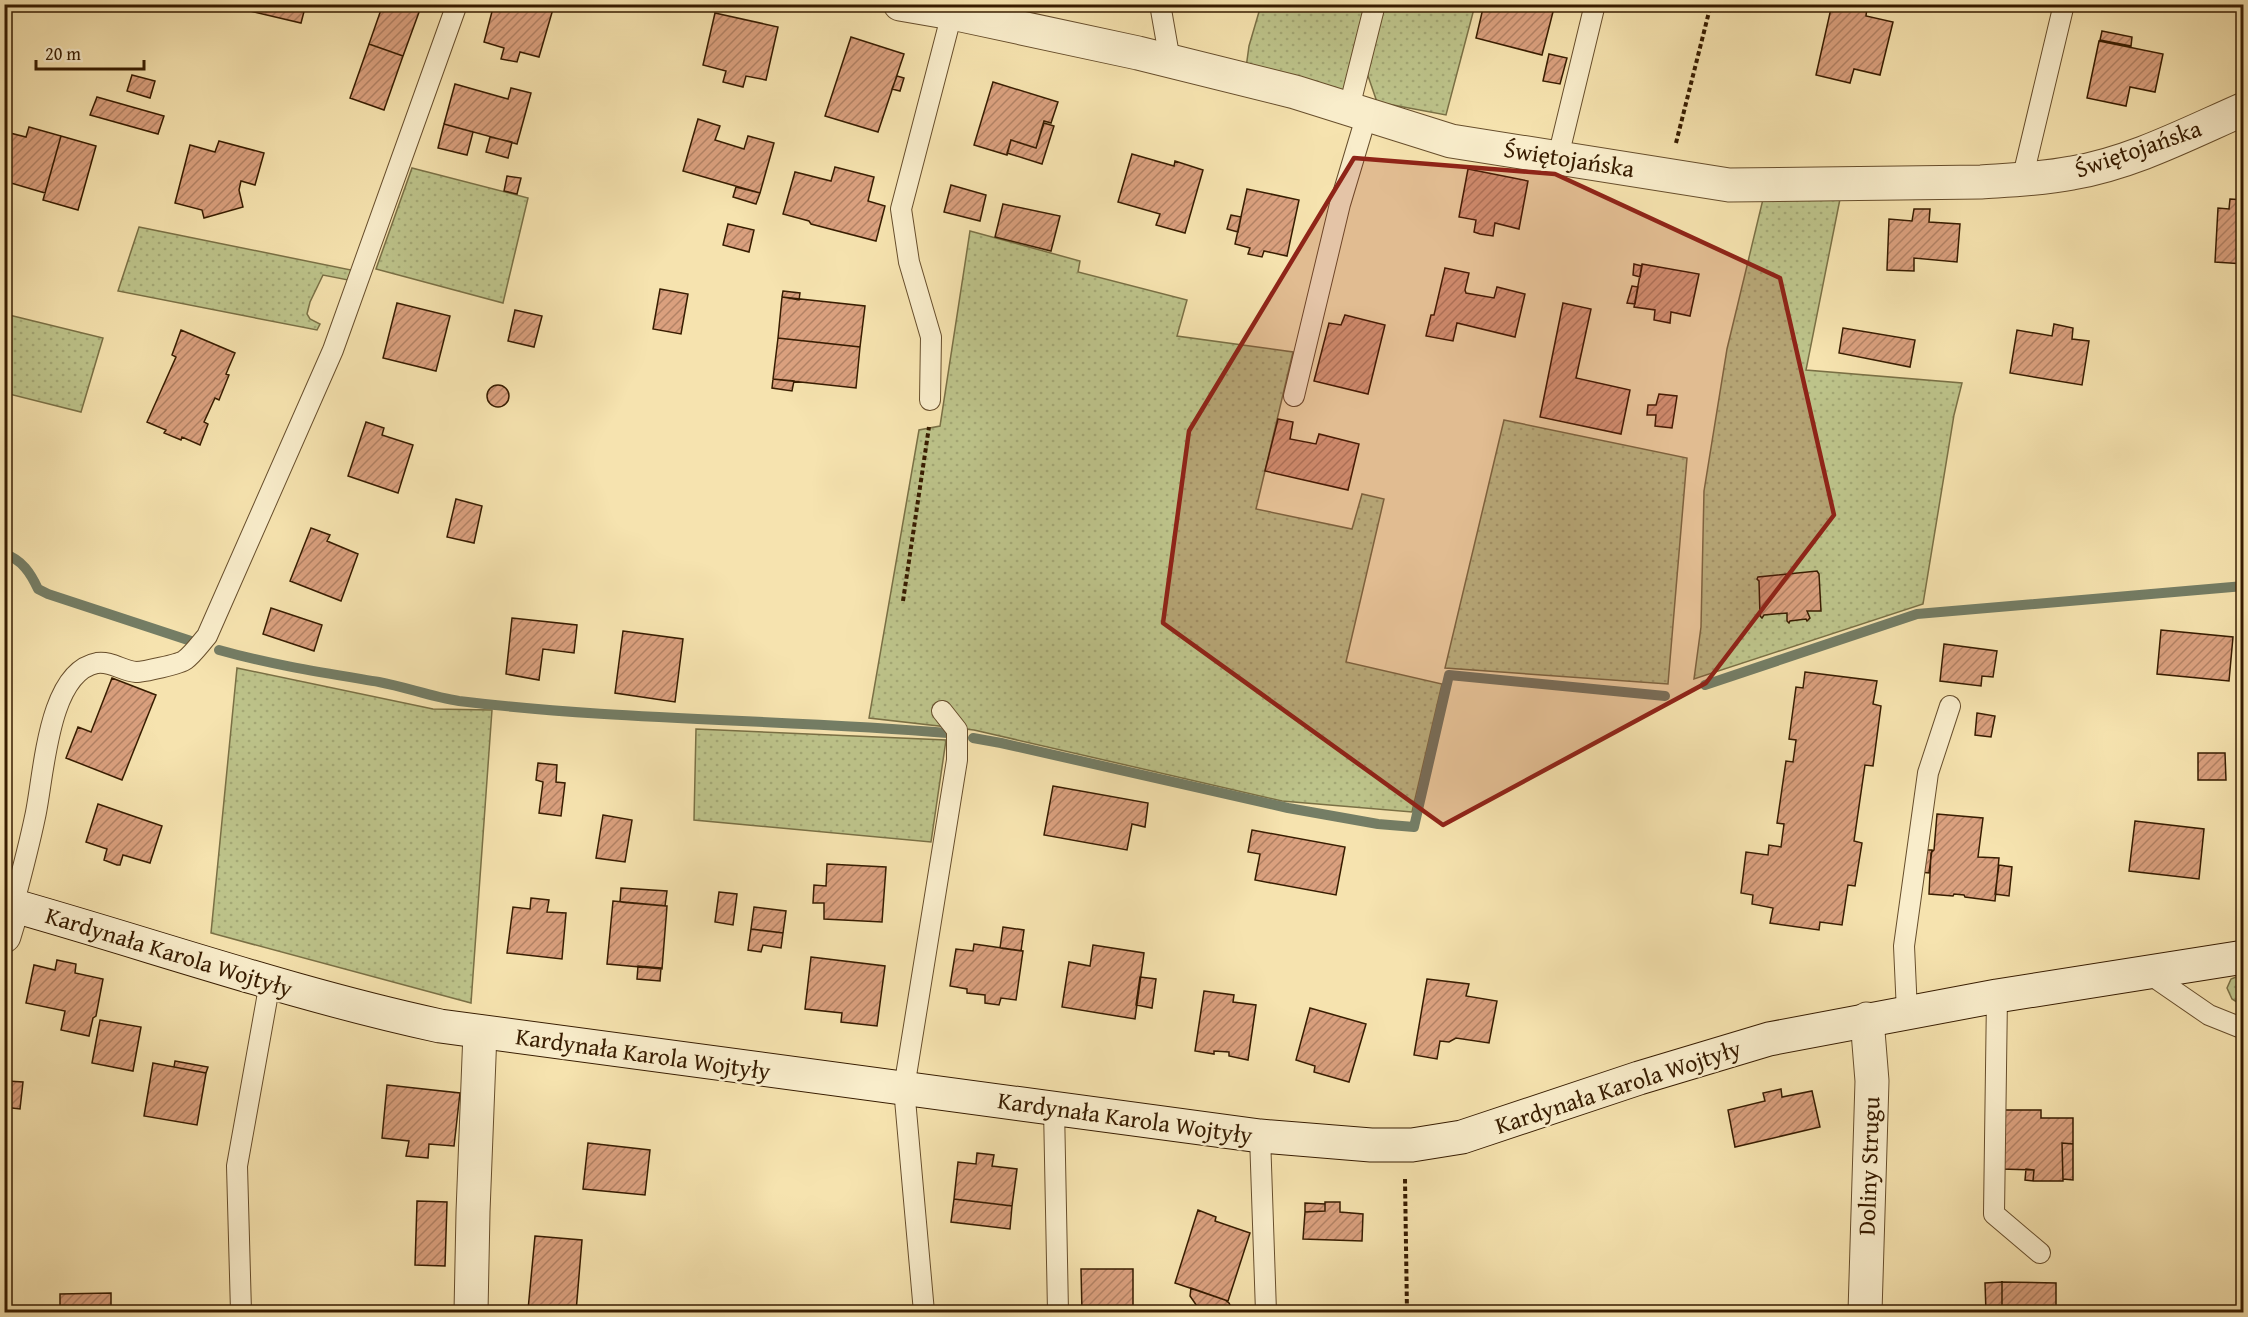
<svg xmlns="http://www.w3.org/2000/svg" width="2248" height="1317" font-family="'Gentium Book Plus',serif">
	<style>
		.grass { fill: url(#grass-dots); stroke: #7a7045; stroke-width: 1.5 }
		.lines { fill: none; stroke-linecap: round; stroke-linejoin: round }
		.stream { stroke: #747d65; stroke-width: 10 }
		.building { fill: url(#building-hatch); stroke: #371c00; stroke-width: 1.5 }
		.lane-casing { stroke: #674e2c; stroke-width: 22 }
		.street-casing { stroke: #674e2c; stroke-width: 35 }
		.secondary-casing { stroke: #371c00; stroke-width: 35 }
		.path { stroke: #371c00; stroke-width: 4; stroke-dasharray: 4.5 3; stroke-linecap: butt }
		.lane { stroke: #f9edcb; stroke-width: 20 }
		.street { stroke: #f9edcb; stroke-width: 33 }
		.secondary { stroke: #f9edcb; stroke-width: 33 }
		.marked { fill: #8f2418; fill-opacity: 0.2; stroke: #8f2418; stroke-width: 4.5; stroke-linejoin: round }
		.labels { text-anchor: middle; stroke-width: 5; stroke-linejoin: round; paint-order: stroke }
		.street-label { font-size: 24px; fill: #371c00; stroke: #f9edcb }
	</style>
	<defs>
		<pattern id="grass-dots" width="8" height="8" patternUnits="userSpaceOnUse" patternTransform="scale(1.5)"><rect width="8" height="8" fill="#bdc38a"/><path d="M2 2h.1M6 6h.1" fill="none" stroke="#a3a775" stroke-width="1.8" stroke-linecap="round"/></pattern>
		<pattern id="building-hatch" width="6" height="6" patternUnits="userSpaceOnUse" patternTransform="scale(1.5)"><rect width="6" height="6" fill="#daa07e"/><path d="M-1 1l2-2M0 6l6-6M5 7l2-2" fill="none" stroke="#b28265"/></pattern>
	</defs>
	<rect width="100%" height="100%" fill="#f6e3af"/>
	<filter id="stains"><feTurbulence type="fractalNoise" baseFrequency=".00333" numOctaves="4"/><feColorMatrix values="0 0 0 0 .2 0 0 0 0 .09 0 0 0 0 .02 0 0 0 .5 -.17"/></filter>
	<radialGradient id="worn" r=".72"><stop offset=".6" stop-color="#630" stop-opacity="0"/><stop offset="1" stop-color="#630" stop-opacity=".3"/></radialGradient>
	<!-- grass -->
	<path class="grass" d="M1261,5h104l-22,90 -97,-27 3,-22z
		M1385,5h90l-29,110 -69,-13 -10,-29z
		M412,168l116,30 -25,105 -127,-34z
		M1841,194l-35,176 156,13 -8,32 -31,189 -229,75 7,-52 3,-136 23,-142 37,-154z
		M139,227l212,43 -3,10 -25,-5 -13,27 -3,12 3,5 10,5 -3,6 -199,-39z
		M970,231l110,30 -2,11 109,28 -10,36 116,16 -37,157 96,20 10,-35 22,5 -38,163 96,22 -30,128 -130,-11 -308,-71 -105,-12 50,-288 21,-4z
		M5,314l98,24 -22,74 -76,-19z
		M1504,420l183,38 -19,226 -223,-16z
		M237,668l196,41 59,1 -21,293 -260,-70z
		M696,729l250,11 -15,102 -237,-22z
		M2243,974v32l-11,-7 -5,-11 4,-9z"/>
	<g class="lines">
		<!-- stream -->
		<path class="stream" d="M4,554c18,5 27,20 34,35l10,5 143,47
			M219,650c53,15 106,23 160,32 27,5 53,15 80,19 162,20 326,18 489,32
			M1705,685l212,-71 327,-28
			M973,738l28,5 287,65 90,16 36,3 35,-152 216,21"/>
	</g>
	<!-- building -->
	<path class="building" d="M229,4h77l-5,19 -72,-17z
		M383,4h39l-19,52 -34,-12z
		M494,4h42l17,5 -14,48 -19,-5 -3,10 -16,-3 3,-11 -20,-6z
		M1484,4h71l-13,51 -66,-17z
		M1832,4h22l13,4 -1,8 27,6 -13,53 -26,-6 -4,14 -34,-8z
		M715,13l63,14 -12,53 -20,-4 -3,11 -20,-5 3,-11 -23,-6z
		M2102,31l30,6 -1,9 -31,-6z
		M851,37l53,17 -26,78 -53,-16z
		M2099,41l64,13 -8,38 -25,-5 -4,19 -39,-8z
		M369,44l34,12 -19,54 -34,-12z
		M1549,54l18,4 -7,26 -17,-3z
		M132,75l23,6 -5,17 -23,-7z
		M897,76l7,2 -4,13 -8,-2z
		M993,82l65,20 -7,21 -7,-2 -8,27 -25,-8 -4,15 -33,-10z
		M455,84l53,15 3,-11 20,5 -14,51 -73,-20z
		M97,97l67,19 -6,18 -68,-19z
		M698,119l22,7 -5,14 29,9 4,-13 26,7 -14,50 -77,-22z
		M1044,123l10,3 -12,38 -35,-11 4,-13 25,8z
		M444,124l29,8 -6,23 -29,-7z
		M29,127l32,9 -16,57 -41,-12v-42l2,-7 20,5z
		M61,136l35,10 -18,64 -35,-10z
		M490,137l22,5 -4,16 -22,-6z
		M219,141l45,12 -9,32 -14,-4 -2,9 4,17 -39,11 -2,-8 -27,-7 15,-58 25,7z
		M1132,154l42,12 1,-5 28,9 -18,63 -29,-8 4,-11 -42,-12z
		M835,167l39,10 -6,24 17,5 -9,35 -65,-17 -2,-3 -26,-7 12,-42 36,9z
		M1468,169l60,12 -9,48 -24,-6 -2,13 -13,-2 -6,-2 2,-12 -17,-3z
		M507,176l14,2 -4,16 -13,-3z
		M951,185l35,10 -6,26 -36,-9z
		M736,187l24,6 -4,11 -23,-7z
		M1247,189l52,11 -12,56 -23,-5 -2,6 -14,-3 2,-6 -15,-4z
		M2230,199l14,1v64l-29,-2 3,-54 11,1z
		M1003,204l57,12 -9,35 -56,-14z
		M1914,209h16l-1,13 31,2 -3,38 -43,-4v13l-27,-1 2,-51 23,2z
		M1231,215l10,2 -3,15 -11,-3z
		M728,224l26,6 -5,22 -26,-7z
		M1634,264l8,2 -2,11 -7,-2z
		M1642,264l57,10 -9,42 -19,-4 -1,11 -16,-3 1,-10 -21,-3z
		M1445,268l24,5 -4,17 1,3 28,5 3,-11 28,7 -10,43 -58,-14 -4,18 -27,-5 5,-21h3z
		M1632,286l6,1 -3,17 -8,-1z
		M660,289l28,5 -7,40 -28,-5z
		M783,291l17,2 -1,7 -17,-3z
		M782,297l83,9 -5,41 -82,-9z
		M397,303l53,13 -14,55 -53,-13z
		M1563,303l28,6 -15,69 54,12 -9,44 -81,-17z
		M515,310l27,6 -8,31 -26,-6z
		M1345,315l40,10 -17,69 -54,-13 15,-58 12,2z
		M2054,324l19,4 -1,11 17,2 -7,44 -72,-12 7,-43 35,6z
		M1843,328l72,12 -5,27 -71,-14z
		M181,330l54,23 -9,21 3,1 -10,25 -4,-2 -11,24 4,2 -8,21 -18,-8 -1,3 -17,-7 2,-3 -19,-8 29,-65 -4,-2z
		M778,338l82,9 -4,41 -83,-9z
		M773,379l21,2 -2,10 -20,-3z
		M487 396a11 11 0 1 1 22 0a11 11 0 1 1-22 0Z
		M1659,394l18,2 -5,32 -17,-2 1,-11h-9l1,-10h8z
		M1278,419l15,3 -3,17 26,5 3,-10 40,10 -11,46 -83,-19z
		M366,422l18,6 -2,7 31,10 -15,48 -50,-17z
		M456,499l26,7 -8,37 -27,-6z
		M311,528l19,7 -3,6 31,13 -17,47 -51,-20z
		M1817,571l2,3 2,37h-14l3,7 -3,3 -1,-2 -16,2 -1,2 -2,-2v-8l-23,2 -2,3 -2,-2 -1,-35 -2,-2 1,-2z
		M271,608l51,17 -8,26 -51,-17z
		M512,618l65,7 -3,28 -31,-4 -4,31 -33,-6z
		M2161,630l72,7 -4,44 -72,-7z
		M623,631l60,8 -8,63 -60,-9z
		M1944,644l53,7 -4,26 -11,-1 -1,10 -41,-5z
		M1805,672l72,9 -4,23 8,2 -8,60 -8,-1 -11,76 8,2 -7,43 -7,-1 -6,40 -22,-3 -1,8 -49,-7 3,-15 -21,-4 1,-9 -12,-2 5,-41 22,3 1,-10 12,2 3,-23 -7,-1 9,-62 7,1 3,-22 -7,-1 7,-52 7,1z
		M112,678l44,17 -34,85 -56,-22 12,-31 13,5z
		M1977,713l18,3 -4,21 -16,-2z
		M2198,753h27l1,27h-28z
		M538,763l19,2 -1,17 9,1 -4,33 -22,-3 4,-31 -7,-2z
		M1053,786l95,17 -3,24 -13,-3 -5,26 -83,-15z
		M98,804l64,22 -12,37 -27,-8 -3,10h-3l-13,-5 3,-11 -21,-7z
		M1937,814l46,4 -5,39 21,1 -4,43 -30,-4 -1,-2 -10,-1 -1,2 -24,-2 2,-41 3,-3z
		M603,815l29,5 -7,42 -29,-4z
		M2135,821l69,8 -5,50 -70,-8z
		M1252,830l93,17 -9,48 -81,-15 5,-26 -12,-2z
		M1922,850h10l-3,23 -9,-1z
		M827,864l59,3 -4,55 -58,-3v-16h-11l1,-18 12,1z
		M1999,865l13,2 -3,29 -14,-2z
		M621,888l46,3 -2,15 -45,-4z
		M719,892l18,2 -4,31 -18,-3z
		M531,898l18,2 -2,12 19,1 -4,46 -55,-6 6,-46 17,2z
		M613,901l54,5 -5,63 -55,-5z
		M754,907l32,4 -3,22 -32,-4z
		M1003,927l21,3 -3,21 -21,-3z
		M751,929l32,4 -2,15 -18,-3 -2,7 -13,-2z
		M974,944l49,7 -7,49 -15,-2 -2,7 -14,-2v-8l-18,-2v-4l-17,-3 6,-37 17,2z
		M1093,945l51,8 -9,66 -73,-12 7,-45 21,4z
		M811,957l74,9 -8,60 -36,-4 1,-9 -37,-4z
		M57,960l19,4 -1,9 28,6 -7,37 -3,2 -4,18 -28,-6 4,-19 -39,-8 8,-38 21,5z
		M638,966l23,2 -1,13 -23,-2z
		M1140,977l16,2 -4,29 -16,-3z
		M1427,979l42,5 -3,12 31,5 -8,42 -33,-5 -7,4 -9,-1 -3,18 -23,-4z
		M1204,991l30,4 -1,7 23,3 -8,55 -19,-4v-4l-15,-1v3l-19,-3z
		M1310,1008l56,16 -17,58 -35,-10 1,-6 -19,-6z
		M100,1020l41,7 -8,44 -41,-8z
		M175,1061l33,6 -2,6 -32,-6z
		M153,1063l53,10 -9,52 -53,-9z
		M7,1081l16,1 -3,27 -16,-2z
		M387,1085l73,8 -6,53 -25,-2 -1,14 -22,-2 3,-15 -27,-3z
		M1781,1089l1,8 30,-6 8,36 -85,20 -7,-37 37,-9 -2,-8z
		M2003,1110h38v8h32v26l-11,-1 1,38h-30l1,-11 -32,-1z
		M588,1143l62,7 -5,45 -62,-6z
		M2062,1143l11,1v36l-10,-1z
		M977,1153l17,2 -2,11 25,3 -5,37 -58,-7 4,-37 18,2z
		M2026,1169l8,1 -1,11 -8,-1z
		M954,1199l58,7 -2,23 -59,-7z
		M417,1201l30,1 -2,64 -30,-1z
		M1325,1202h15v10l23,2 -1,27 -59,-2 2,-27 20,-1z
		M1305,1203l20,1v7l-20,1z
		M1198,1210l18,7 -1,4 35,12 -22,68 -53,-18z
		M535,1236l47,4 -6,72 -48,-2z
		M1081,1269h52v43h-51z
		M2002,1282v30h-16l-1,-29z
		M2002,1282l54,1v29h-54z
		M1191,1288l34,12 4,3 4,8 -32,1 -11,-16z
		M111,1293v19h-51v-18z"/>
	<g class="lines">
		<defs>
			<path id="lane" d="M1160,4l10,57
				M1349,108l26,-104
				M1558,157l37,-153
				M2022,180l42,-176
				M1294,396l46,-192 27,-90
				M930,400l1,-63 -22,-75 -8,-53 51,-196
				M13,906c8,-30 16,-60 22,-89 9,-39 12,-145 62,-154 15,-2 25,8 39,9 7,0 44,-8 49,-12 8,-6 15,-16 22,-24l126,-286 124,-346
				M2148,973l61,42 35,14
				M1997,996l-3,218 46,39
				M1907,1012l-3,-66 24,-173 22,-67
				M1054,1108l4,204
				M1260,1136l6,176
				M241,1312l-4,-146 33,-184
				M924,1312l-20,-224 53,-328v-30l-15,-19"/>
			<path id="street" d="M900,4l52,9 186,40 157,39 156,49 278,44 252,-3c30,-2 61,-3 91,-9 60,-10 117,-40 172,-64
				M4,936l9,-30
				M471,1312l2,-100 7,-180
				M1865,1312l7,-231 -5,-62"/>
			<path id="secondary" d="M4,903c146,41 288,91 436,123l820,110 111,9h41l50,-8 177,-59 130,-39 228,-43 247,-39"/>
		</defs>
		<!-- lane casing -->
		<use href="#lane" class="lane-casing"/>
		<!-- street casing -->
		<use href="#street" class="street-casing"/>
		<!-- secondary casing -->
		<use href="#secondary" class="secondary-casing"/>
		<!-- path -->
		<path class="path" d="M1676,143l35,-139
			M903,601l26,-174
			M1405,1179l2,133"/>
		<!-- lane -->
		<use href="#lane" class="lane"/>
		<!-- street -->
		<use href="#street" class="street"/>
		<!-- secondary -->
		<use href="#secondary" class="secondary"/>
	</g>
	<!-- marked area -->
	<path class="marked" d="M1354,158l201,16 225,104 54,237 -128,168 -263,142 -280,-202 26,-192z"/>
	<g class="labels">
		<!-- street labels -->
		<g class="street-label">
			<text transform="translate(2138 149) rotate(-19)" y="8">Świętojańska</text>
			<text transform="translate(1569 159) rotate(9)" y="8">Świętojańska</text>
			<text transform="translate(169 952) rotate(17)" y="8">Kardynała Karola Wojtyły</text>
			<text transform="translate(643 1054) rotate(8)" y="8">Kardynała Karola Wojtyły</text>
			<text transform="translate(1618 1087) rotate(-18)" y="8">Kardynała Karola Wojtyły</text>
			<text transform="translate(1125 1118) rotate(8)" y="8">Kardynała Karola Wojtyły</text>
			<text transform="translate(1869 1166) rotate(-88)" y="8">Doliny Strugu</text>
		</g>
	</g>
	<!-- margin -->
	<rect width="2248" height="1317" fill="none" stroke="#f6e3af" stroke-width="24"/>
	<rect x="6" y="6" width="2236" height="1305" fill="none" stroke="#371c00" stroke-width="3"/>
	<rect x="12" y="12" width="2224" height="1293" fill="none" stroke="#371c00" stroke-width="1.5"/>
	<!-- scale -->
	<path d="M36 60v9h108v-9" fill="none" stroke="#371c00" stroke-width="3"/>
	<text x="45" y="60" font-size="18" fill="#371c00" stroke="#f9edcb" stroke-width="4.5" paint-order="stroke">20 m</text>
	<rect width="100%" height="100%" filter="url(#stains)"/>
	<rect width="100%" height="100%" fill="url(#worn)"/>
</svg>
